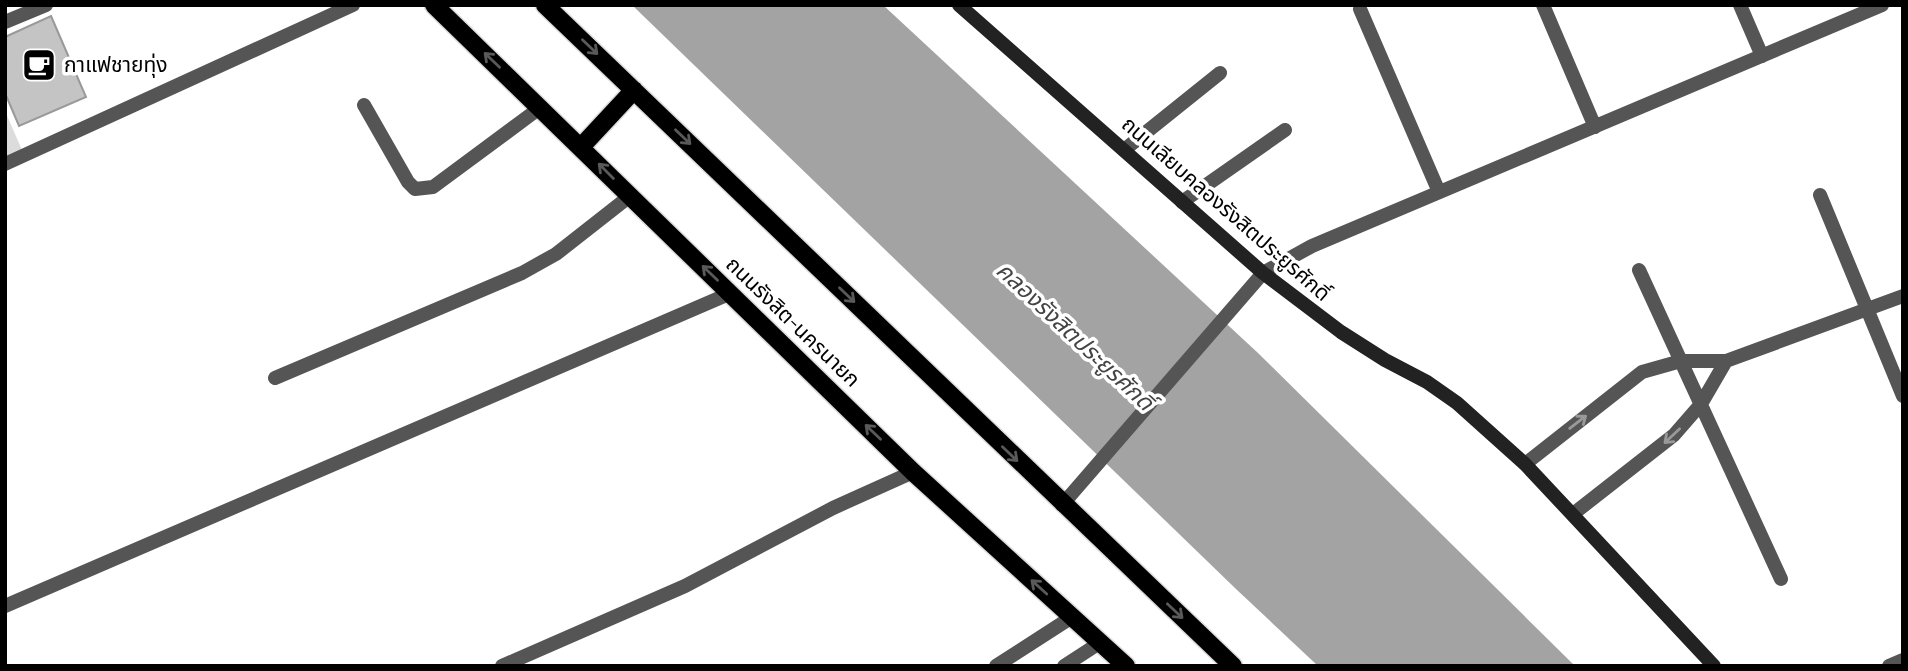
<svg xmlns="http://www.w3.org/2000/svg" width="1908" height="671" font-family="Manrope,'Noto Sans Thai',sans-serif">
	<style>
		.green { fill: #dcdcdc }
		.water { fill: #a3a3a3 }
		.building { fill: #c4c4c4; stroke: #999; stroke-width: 2 }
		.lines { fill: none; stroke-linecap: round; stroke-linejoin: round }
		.primary-casing { stroke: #dbdbdb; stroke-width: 21 }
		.lane { stroke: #555; stroke-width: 14 }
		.street { stroke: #555; stroke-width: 14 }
		.secondary { stroke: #222; stroke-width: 14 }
		.primary { stroke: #000; stroke-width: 18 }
		.oneway { stroke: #595959 }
		.oneway2 { stroke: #999 }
		.labels { text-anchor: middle; stroke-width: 7; stroke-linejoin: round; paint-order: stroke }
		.poi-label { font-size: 21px; fill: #000; stroke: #fff; text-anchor: start }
		.street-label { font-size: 21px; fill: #000; stroke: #fff }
		.water-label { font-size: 23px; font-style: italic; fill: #444; stroke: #fff }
	</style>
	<rect width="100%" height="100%" fill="#fff"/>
	<!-- green -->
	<path class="green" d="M5,111l20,46 -20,9z"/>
	<!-- water -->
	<path class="water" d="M632,5h251l375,348 317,313h-257l-82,-77z"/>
	<!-- building -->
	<path class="building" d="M51,16l35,81 -67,29 -14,-33v-56z"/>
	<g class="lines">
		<defs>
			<path id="primary" d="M434,5l479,467 213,194
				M545,5l688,661
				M581,147l53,-57"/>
		</defs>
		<!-- primary casing -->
		<use href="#primary" class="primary-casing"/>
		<!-- lane -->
		<path class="lane" d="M364,105l44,77 7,7 18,-2 108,-80
			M1124,150l96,-77
			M1182,202l103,-72
			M275,378l247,-105 34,-19 74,-58"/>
		<!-- street -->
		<path class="street" d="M1543,5l52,122
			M1740,5l22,51
			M1360,9l79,183
			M5,22l41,-17
			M5,164l348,-159
			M1820,195l83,201
			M1639,270l142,309
			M1525,464l117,-92 39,-11h45l177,-65
			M1062,505l201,-232 49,-27 570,-241
			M1573,514l101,-79 27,-31 25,-43
			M5,606l726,-313
			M502,666l183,-80 148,-78 80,-36
			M996,666l76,-49
			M1064,666l37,-24
			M1889,666l14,-6"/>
		<!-- secondary -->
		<path class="secondary" d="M959,5l304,268 78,59 44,28 42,22 30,21 68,61 189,202"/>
		<!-- primary -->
		<use href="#primary" class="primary"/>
	</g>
	<!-- one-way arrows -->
	<defs><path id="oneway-shaft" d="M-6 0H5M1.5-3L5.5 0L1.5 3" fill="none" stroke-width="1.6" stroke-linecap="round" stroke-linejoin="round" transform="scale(1.75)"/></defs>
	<g class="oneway">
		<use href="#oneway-shaft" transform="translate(590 47) rotate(44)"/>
		<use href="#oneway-shaft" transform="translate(492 60) rotate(-136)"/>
		<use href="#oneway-shaft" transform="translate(683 137) rotate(44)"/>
		<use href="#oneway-shaft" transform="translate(606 171) rotate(-135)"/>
		<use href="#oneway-shaft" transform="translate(710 273) rotate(-136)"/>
		<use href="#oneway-shaft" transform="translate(847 295) rotate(44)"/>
		<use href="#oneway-shaft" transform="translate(873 432) rotate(-136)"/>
		<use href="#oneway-shaft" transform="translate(1010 454) rotate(44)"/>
		<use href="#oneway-shaft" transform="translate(1039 587) rotate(-138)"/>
		<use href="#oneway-shaft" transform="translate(1175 611) rotate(43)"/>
	</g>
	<g class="oneway2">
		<use href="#oneway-shaft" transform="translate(1578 422) rotate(-38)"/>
		<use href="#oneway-shaft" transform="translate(1672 436) rotate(137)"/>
	</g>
	<!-- icons -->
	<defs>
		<symbol id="cafe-square" viewBox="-11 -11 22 22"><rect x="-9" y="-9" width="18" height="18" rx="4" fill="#000" stroke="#fff"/><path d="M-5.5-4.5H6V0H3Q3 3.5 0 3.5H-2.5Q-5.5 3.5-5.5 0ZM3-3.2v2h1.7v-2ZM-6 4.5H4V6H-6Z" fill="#fff"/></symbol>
	</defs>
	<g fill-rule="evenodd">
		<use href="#cafe-square" x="20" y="46" width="38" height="38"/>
	</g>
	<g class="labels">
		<!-- poi labels -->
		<g class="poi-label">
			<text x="64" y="72">กาแฟชายทุ่ง</text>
		</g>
		<!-- street labels -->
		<g class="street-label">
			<text transform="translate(1226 209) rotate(41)" y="7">ถนนเลียบคลองรังสิตประยูรศักดิ์</text>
			<text transform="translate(793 322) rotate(44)" y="7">ถนนรังสิต-นครนายก</text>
		</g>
		<!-- water labels -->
		<g class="water-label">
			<text transform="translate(1075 336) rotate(43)" y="8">คลองรังสิตประยูรศักดิ์</text>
		</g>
	</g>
	<!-- border -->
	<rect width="1908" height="671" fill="none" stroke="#000000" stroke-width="14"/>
</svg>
